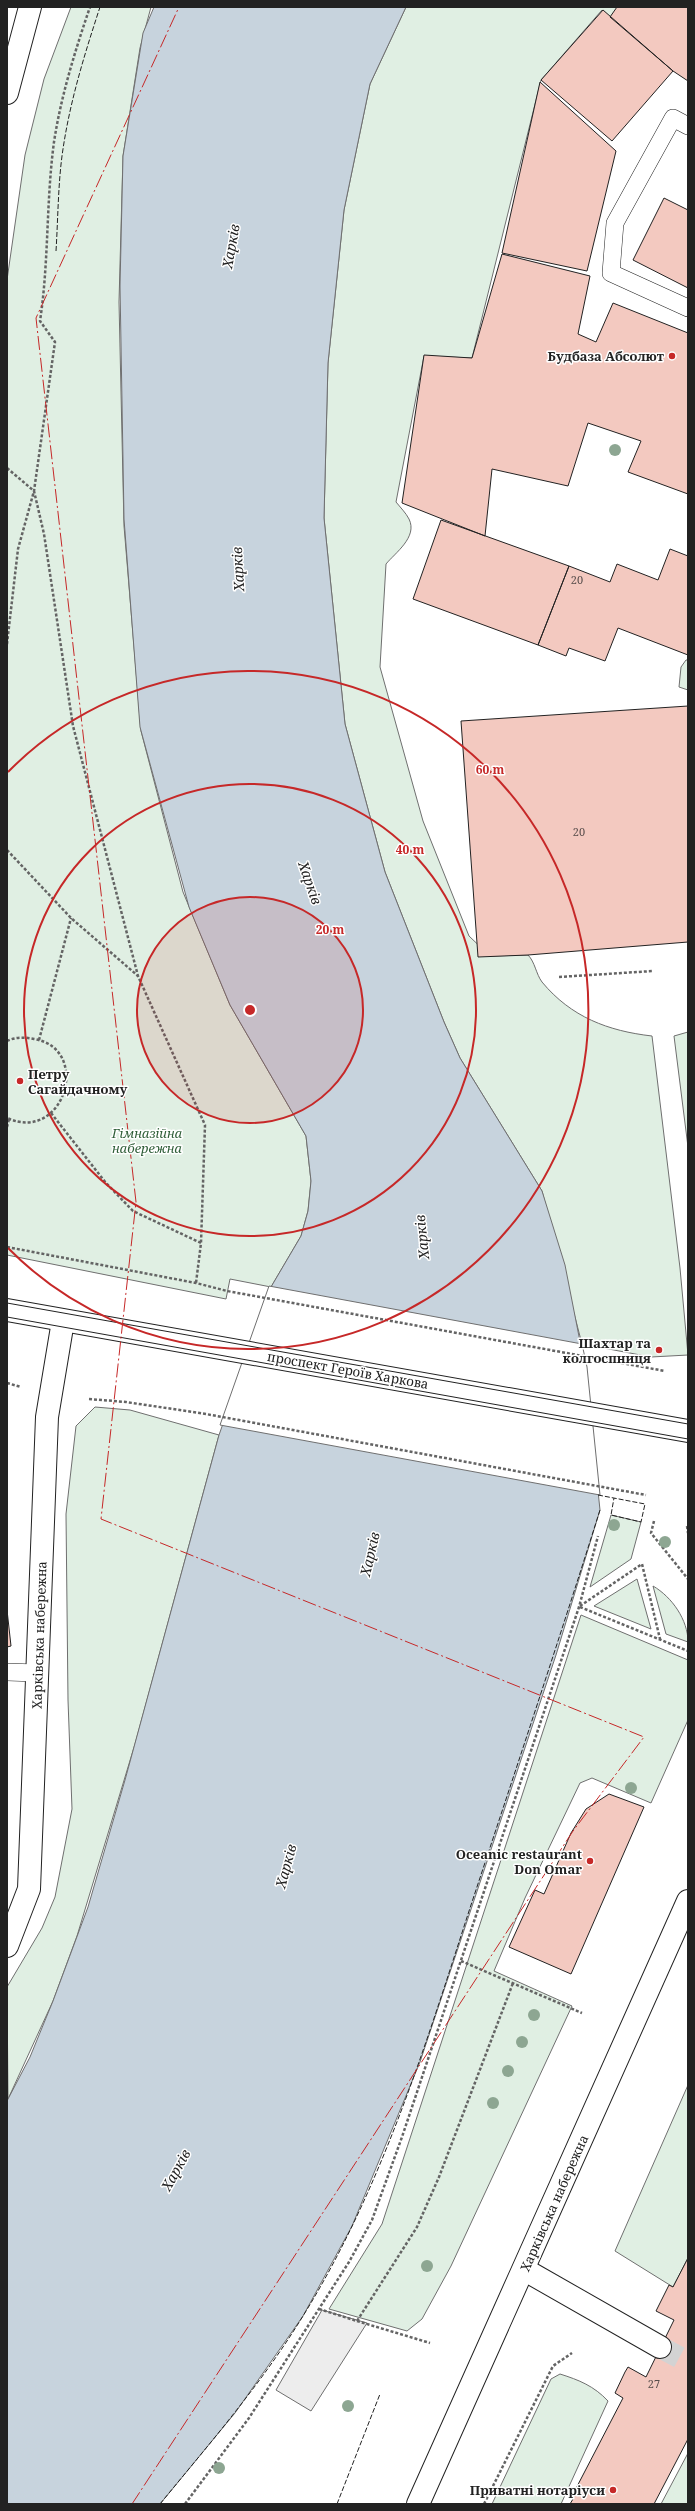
<svg xmlns="http://www.w3.org/2000/svg" width="695" height="2511" font-family="'Noto Serif',serif">
	<style>
		.green { fill: #e0efe3; stroke: #6f6f6f }
		.parking { fill: #ededed; stroke: #6f6f6f }
		.water { fill: #c7d3dd; stroke: #6f6f6f }
		.pier { fill: #fff; stroke: #6f6f6f }
		.building { fill: #f3c9c0; stroke: #222 }
		.lines { fill: none; stroke-linecap: round; stroke-linejoin: round }
		.minor-tunnel { stroke: #d3d3d3; stroke-width: 22; stroke-dasharray: 22 11; stroke-linecap: butt }
		.service-casing { stroke: #222; stroke-width: 18 }
		.minor-casing { stroke: #222; stroke-width: 24 }
		.secondary-casing { stroke: #222; stroke-width: 24 }
		.primary-casing { stroke: #222; stroke-width: 24 }
		.path { stroke: #646464; stroke-width: 2.5; stroke-dasharray: 3 2; stroke-linecap: butt }
		.service { stroke: #fff; stroke-width: 17 }
		.minor { stroke: #fff; stroke-width: 22 }
		.secondary { stroke: #fff; stroke-width: 22 }
		.primary { stroke: #fff; stroke-width: 22 }
		.tram { stroke: #222; stroke-width: 1 }
		.fence { stroke: #222; stroke-width: 1; stroke-dasharray: 5 2; stroke-linecap: butt }
		.power { stroke: #c62828; stroke-width: 1; stroke-dasharray: 14 3 2 3; stroke-linecap: butt }
		.tree { fill: #8da692 }
		.ring { fill: none; stroke: #c62828; stroke-width: 2 }
		.poi-dot { fill: #c62828; stroke: #fff; stroke-width: 1.5 }
		.labels { text-anchor: middle; stroke-width: 3; stroke-linejoin: round; paint-order: stroke }
		.number-label { font-size: 11px; fill: #564c4a }
		.poi-label { font-size: 13px; font-weight: bold; fill: #222; stroke: #fff; text-anchor: end }
		.park-label { font-size: 13px; font-style: italic; fill: #2f5e38; stroke: #fff }
		.street-label { font-size: 13px; fill: #222; stroke: #fff }
		.water-label { font-size: 14px; font-style: italic; fill: #222; stroke: #fff }
		.centre { fill: #c62828; stroke: #fff; stroke-width: 2 }
		.ring-label { font-size: 12px; text-anchor: middle; font-weight: bold; fill: #c62828; stroke: #fff; stroke-width: 3; stroke-linejoin: round; paint-order: stroke }
	</style>
	<rect width="100%" height="100%" fill="#fff"/>
	<!-- green -->
	<path class="green" d="M71,7h80l-11,41 -17,108 -4,146 5,224 17,205 42,161 47,113 76,131 5,45 -3,30 -7,25 -30,51 -41,-8 -4,20 -219,-44v-975l18,-125 19,-76z
		M406,7h223l-19,10 -8,-7 -61,70 -69,278 -48,-2 -28,146c4,5 10,11 13,17 9,18 -14,34 -23,45l-6,103 43,154 46,115 21,20 38,-1c7,7 8,19 14,27 29,35 66,49 110,54l28,232 8,87 -37,2 -69,-13 -40,-153 -82,-133 -16,-36 -59,-150 -40,-148 -21,-206 4,-155 16,-153 26,-126z
		M686,660h2v30l-9,-3 2,-20z
		M688,1032v115l-14,-111z
		M95,1407l35,3 89,25 -84,309 -58,192 -24,65 -45,98 -1,-112 35,-59 13,-31 17,-88 -4,-109 -2,-186 10,-88z
		M611,1515l30,7 -10,37 -41,28z
		M637,1579l14,50 -57,-23z
		M653,1586c19,11 35,34 35,56l-22,-8z
		M581,1615l107,45v60l-37,83 -59,-25 -12,5 -55,115 -31,73 78,35 -121,260 -29,53 -15,12 -78,-22 53,-85z
		M688,2085v173l-15,29 -58,-36z
		M560,2374c19,6 34,12 48,27l-47,103h-69l59,-125z
		M688,2453v51h-27l26,-49z"/>
	<!-- parking -->
	<path class="parking" d="M322,2310l45,13 -56,88 -35,-21z"/>
	<!-- water -->
	<path class="water" d="M154,7h252l-36,77 -26,126 -16,153 -4,155 21,206 40,148 59,150 16,36 82,133 23,74 20,102 15,143 -44,145 -136,407 -68,164 -49,90 -68,97 -75,91h-153v-403l23,-44 23,-56 35,-94 37,-127 94,-345 52,-148 30,-51 7,-25 3,-30 -5,-45 -76,-131 -41,-98 -49,-180 -16,-208 -4,-233 3,-130 20,-123z"/>
	<!-- pier -->
	<path class="pier" d="M269,1286l313,58 5,23 13,128 -380,-70z"/>
	<!-- building -->
	<path class="building" d="M617,7h71v74l-15,-10 -63,-54z
		M603,10l70,61 -61,70 -71,-61z
		M540,82l76,69 -29,120 -85,-18z
		M664,198l24,12v78l-55,-28z
		M502,254l88,22 -12,58 18,8 17,-39 75,30v161l-60,-22 13,-31 -53,-18 -20,63 -76,-17 -7,67 -83,-33 22,-148 48,3z
		M441,520l128,46 -31,79 -125,-46z
		M670,549l18,7v99l-70,-27 -13,33 -36,-13 -3,8 -28,-11 31,-79 41,16 7,-18 41,16z
		M688,706v236l-160,13 -50,2 -17,-236z
		M7,1610l4,36 -4,1z
		M609,1794l35,13 -73,167 -62,-27 26,-57 9,4 27,-61 15,-24z
		M688,2258v181l-34,65h-84l3,-5 -2,-1 52,-100 -8,-5 10,-21 3,-5 18,10 28,-57 -18,-9 13,-26 4,2z"/>
	<g class="lines">
		<!-- minor-tunnel -->
		<path class="minor-tunnel" d="M660,2347l28,15"/>
		<defs>
			<path id="service" d="M688,126l-15,-8 -58,105 -4,50 77,35
				M7,1672l30,1"/>
			<path id="minor" d="M7,1946l22,-57 18,-472 16,-96
				M525,2270l135,77"/>
			<path id="secondary" d="M7,93l23,-86"/>
			<path id="primary" d="M7,1310l681,121
				M418,2504l270,-603"/>
		</defs>
		<!-- service casing -->
		<use href="#service" class="service-casing"/>
		<!-- minor casing -->
		<use href="#minor" class="minor-casing"/>
		<!-- secondary casing -->
		<use href="#secondary" class="secondary-casing"/>
		<!-- primary casing -->
		<use href="#primary" class="primary-casing"/>
		<!-- path -->
		<path class="path" d="M7,468l27,23 10,43 29,192 65,250
			M7,644l11,-95 16,-58 21,-149 -15,-21c9,-59 6,-120 14,-179 7,-46 21,-91 36,-135
			M7,850l64,68 67,58 67,149 -4,118
			M559,977l94,-6
			M39,1040l32,-122
			M7,1041c8,-4 18,-4 27,-2 58,9 31,105 -27,79
			M51,1113l55,70 27,28 68,32 -5,40
			M7,1127l2,-8
			M7,1247l189,36 31,8 438,80
			M7,1383l14,4
			M89,1399l37,3 80,12 440,81
			M654,1521l-3,12 37,46
			M687,1526l1,7
			M580,1606l62,-42 18,75
			M580,1607l108,44
			M461,1961l121,52
			M319,2309l38,12 60,-94 22,-50 74,-194
			M357,2321l73,22
			M185,2504l64,-86 100,-156 23,-42 30,-83 177,-530 19,-71
			M484,2504l69,-138 19,-13"/>
		<!-- service -->
		<use href="#service" class="service"/>
		<!-- minor -->
		<use href="#minor" class="minor"/>
		<!-- secondary -->
		<use href="#secondary" class="secondary"/>
		<!-- primary -->
		<use href="#primary" class="primary"/>
		<!-- tram -->
		<path class="tram" d="M7,1303l681,121
			M7,1317l681,122"/>
		<!-- fence -->
		<path class="fence" d="M56,251c2,-32 2,-64 6,-95 7,-52 22,-100 38,-149
			M598,1495l47,9 -4,18 -30,-7 3,-17
			M160,2504c50,-61 102,-121 143,-188 78,-126 122,-269 167,-408 44,-133 88,-265 130,-398
			M337,2504l43,-110"/>
		<!-- power -->
		<path class="power" d="M132,2504l441,-673 71,-94 -543,-218 35,-317 -100,-884 143,-311"/>
	</g>
	<!-- trees -->
	<g class="tree">
		<circle cx="615" cy="450" r="6"/>
		<circle cx="614" cy="1525" r="6"/>
		<circle cx="665" cy="1542" r="6"/>
		<circle cx="631" cy="1788" r="6"/>
		<circle cx="534" cy="2015" r="6"/>
		<circle cx="522" cy="2042" r="6"/>
		<circle cx="508" cy="2071" r="6"/>
		<circle cx="493" cy="2103" r="6"/>
		<circle cx="427" cy="2266" r="6"/>
		<circle cx="348" cy="2406" r="6"/>
		<circle cx="219" cy="2468" r="6"/>
	</g>
	<!-- distance rings -->
	<circle cx="250" cy="1010" r="113" fill="#c62828" fill-opacity=".12"/>
	<g class="ring">
		<circle cx="250" cy="1010" r="113"/>
		<circle cx="250" cy="1010" r="226"/>
		<path d="M8 772A339 339 0 1 1 8 1248"/>
	</g>
	<!-- markers -->
	<g class="poi-dot">
		<circle cx="672" cy="356" r="4"/>
		<circle cx="20" cy="1081" r="4"/>
		<circle cx="659" cy="1350" r="4"/>
		<circle cx="590" cy="1861" r="4"/>
		<circle cx="613" cy="2490" r="4"/>
	</g>
	<g class="labels">
		<!-- number labels -->
		<g class="number-label">
			<text x="577" y="584">20</text>
			<text x="579" y="836">20</text>
			<text x="654" y="2388">27</text>
		</g>
		<!-- poi labels -->
		<g class="poi-label">
			<text x="664" y="361">Будбаза Абсолют</text>
			<text x="28" y="1079" text-anchor="start">Петру<tspan x="28" dy="15">Сагайдачному</tspan></text>
			<text x="651" y="1348">Шахтар та<tspan x="651" dy="15">колгоспниця</tspan></text>
			<text x="582" y="1859">Oceanic restaurant<tspan x="582" dy="15">Don Omar</tspan></text>
			<text x="605" y="2495">Приватні нотаріуси</text>
		</g>
		<!-- park labels -->
		<g class="park-label">
			<text x="147" y="1138">Гімназійна<tspan x="147" dy="15">набережна</tspan></text>
		</g>
		<!-- street labels -->
		<g class="street-label">
			<text transform="translate(348 1370) rotate(10)" y="5">проспект Героїв Харкова</text>
			<text transform="translate(39 1635) rotate(-88)" y="5">Харківська набережна</text>
			<text transform="translate(554 2203) rotate(-66)" y="5">Харківська набережна</text>
		</g>
		<!-- water labels -->
		<g class="water-label">
			<text transform="translate(231 246) rotate(-80)" y="5">Харків</text>
			<text transform="translate(238 569) rotate(-93)" y="5">Харків</text>
			<text transform="translate(310 883) rotate(71)" y="5">Харків</text>
			<text transform="translate(422 1237) rotate(-96)" y="5">Харків</text>
			<text transform="translate(370 1554) rotate(-77)" y="5">Харків</text>
			<text transform="translate(286 1866) rotate(-75)" y="5">Харків</text>
			<text transform="translate(176 2170) rotate(-61)" y="5">Харків</text>
		</g>
	</g>
	<circle cx="250" cy="1010" r="6" class="centre"/>
	<g class="ring-label">
		<text x="490" y="774">60 m</text>
		<text x="410" y="854">40 m</text>
		<text x="330" y="934">20 m</text>
	</g>
	<!-- border -->
	<rect width="695" height="2511" fill="none" stroke="#222222" stroke-width="16"/>
</svg>
